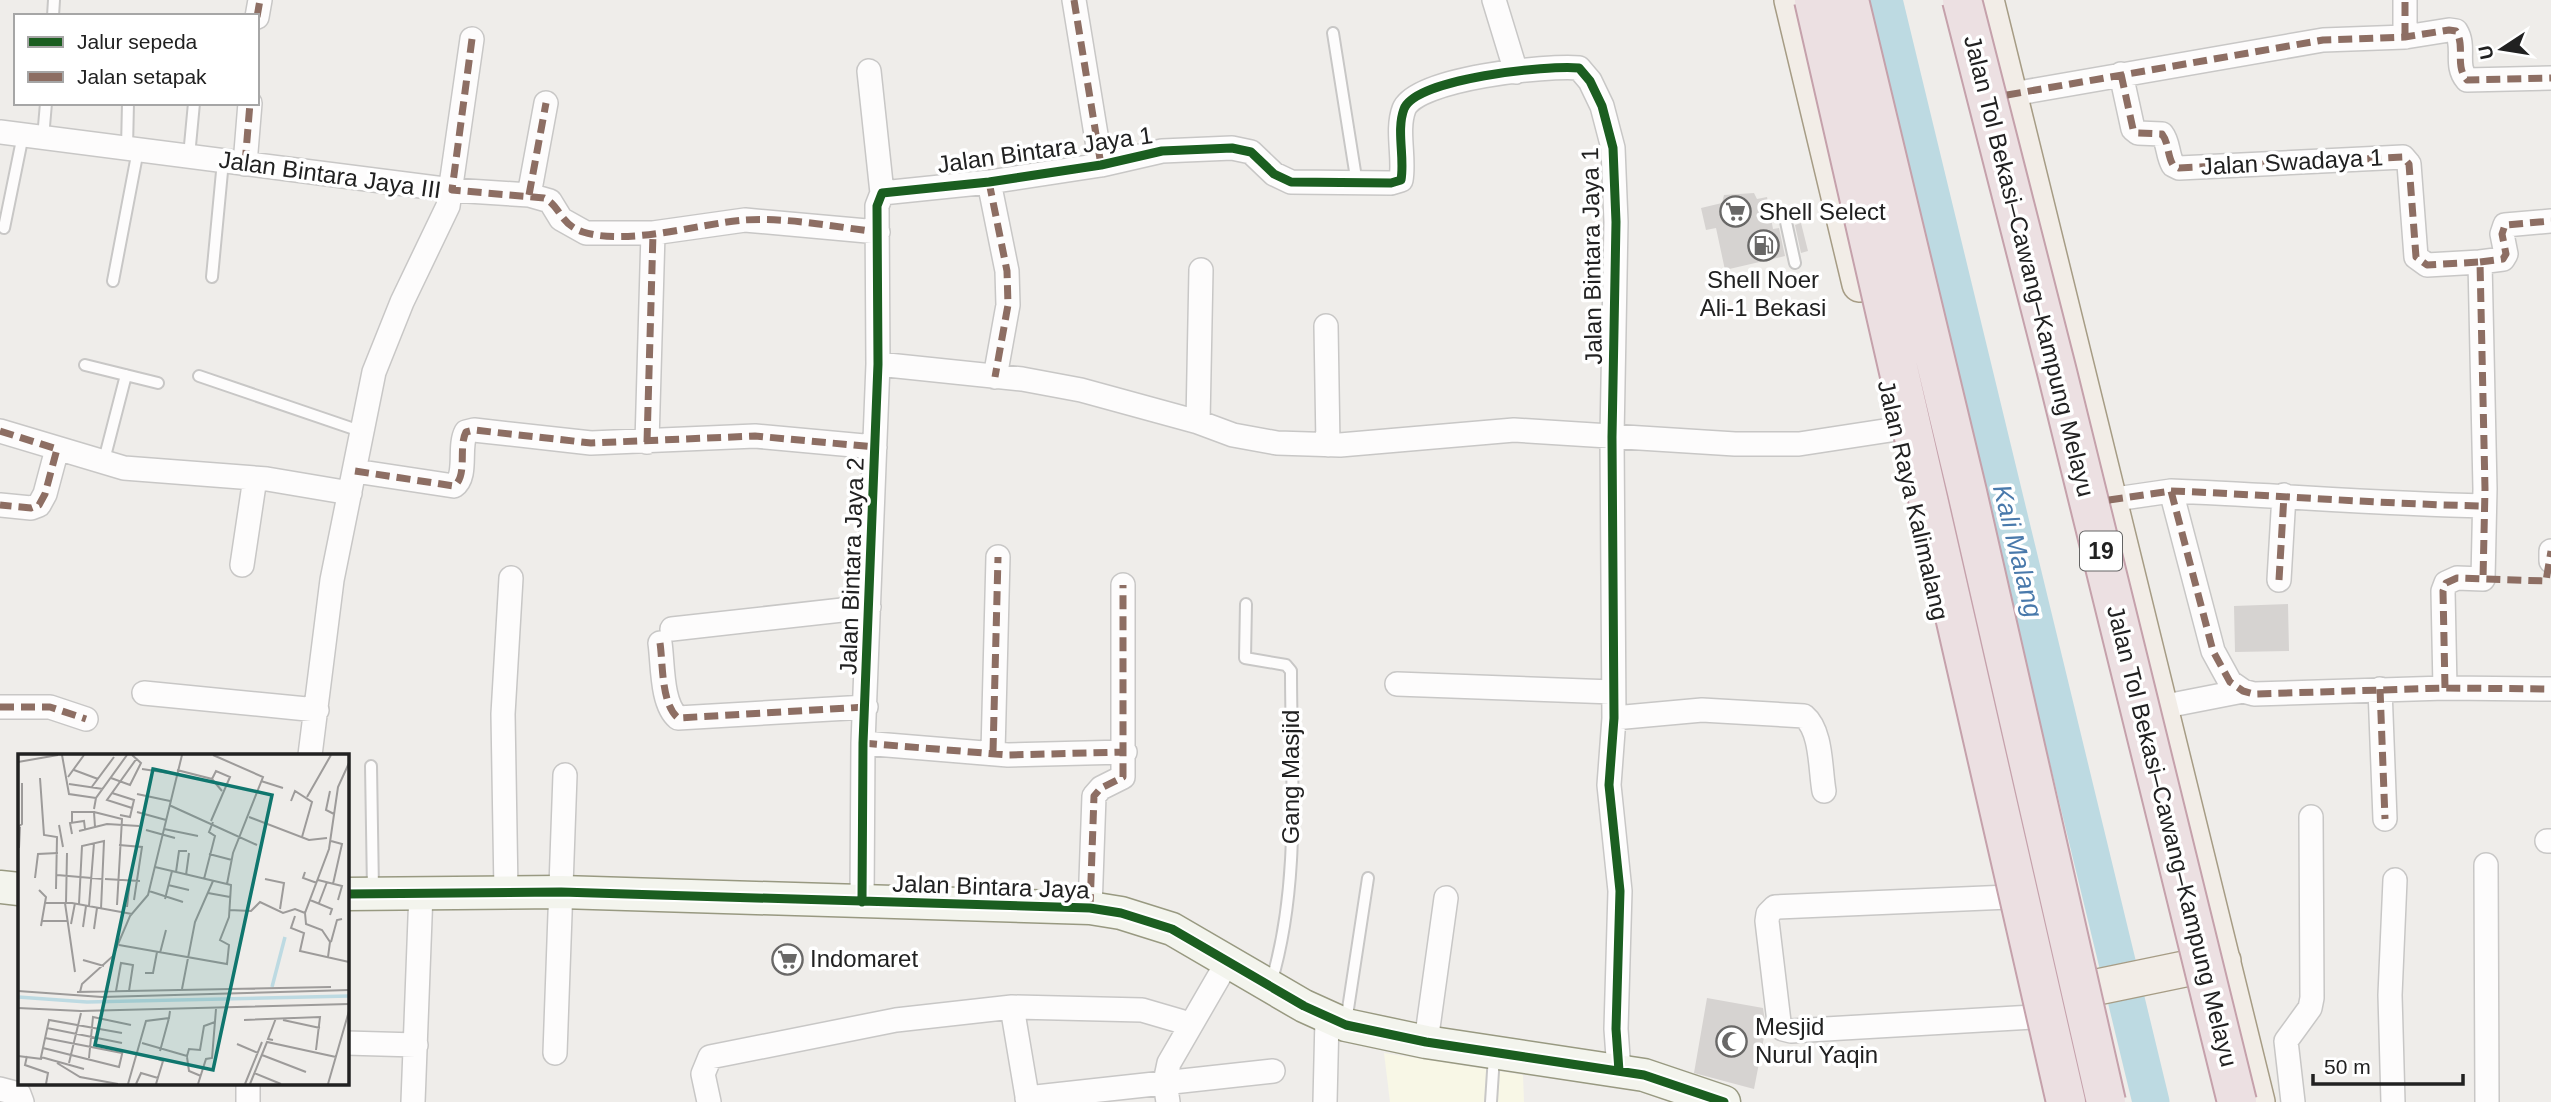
<svg xmlns="http://www.w3.org/2000/svg" width="2551" height="1102" font-family="Helvetica,sans-serif">
	<style>
		.education { fill: #f8f7e6 }
		.lines { fill: none; stroke-linecap: round; stroke-linejoin: round }
		.river { stroke: #bddae2; stroke-width: 37 }
		.building { fill: #d6d3d1 }
		.lane-casing { stroke: #c8c7c6; stroke-width: 14 }
		.street-casing { stroke: #c8c7c6; stroke-width: 26 }
		.secondary-casing { stroke: #989981; stroke-width: 35 }
		.primary-casing { stroke: #a69c85; stroke-width: 38 }
		.lane { stroke: #fdfcfc; stroke-width: 10 }
		.street { stroke: #fdfcfc; stroke-width: 23 }
		.secondary { stroke: #f3f4ed; stroke-width: 32 }
		.primary { stroke: #f2ede7; stroke-width: 35 }
		.highway-bridge-casing { stroke: #c5a1ab; stroke-width: 42; stroke-linecap: butt }
		.highway-bridge { stroke: #ece0e2; stroke-width: 38 }
		.quiet { stroke: #8d6e63; stroke-width: 7; stroke-dasharray: 14 7; stroke-linecap: butt }
		.cycleway-casing { stroke: #fff; stroke-width: 13 }
		.cycleway { stroke: #1b5e20; stroke-width: 9 }
		.labels { text-anchor: middle; stroke-width: 7; stroke-linejoin: round; paint-order: stroke }
		.shield { fill: #fff; stroke: #646464; stroke-width: 2 }
		.shield-label { font-size: 23px; font-weight: bold; fill: #212121 }
		.street-label { font-size: 24px; fill: #212121; stroke: #fff }
		.poi-label { font-size: 24px; fill: #212121; stroke: #fff; text-anchor: start }
		.water-label { font-size: 26px; font-style: italic; fill: #4979ab; stroke: #fff }
		.inset-river { fill: none; stroke: #bddae2; stroke-width: 3.5 }
		.inset-road { fill: none; stroke: #9d9b9a; stroke-width: 2 }
		.view { fill: #0f766e; fill-opacity: 0.15; stroke: #0f766e; stroke-width: 3.5 }
		.inset-edge { fill: none; stroke: #212121; stroke-width: 3.5 }
	</style>
	<rect width="100%" height="100%" fill="#efedea"/>
	<!-- education -->
	<path class="education" d="M1384,1053l139,22 1,27h-134z"/>
	<g class="lines">
		<!-- river -->
		<path class="river" d="M1884,0l267,1102"/>
	</g>
	<!-- building -->
	<path class="building" d="M1754,193l3,6 10,-2 6,32 6,-1 6,28 -60,14 -9,-42 -10,2 -5,-22 21,-5 2,-8z
		M1801,223l7,28 -7,2 -6,-28z
		M2288,604l1,47 -54,1 -1,-46z
		M1707,998l56,10 3,19 -12,62 -60,-16z"/>
	<g class="lines">
		<defs>
			<path id="lane" d="M53,16l1,-16
				M1333,33l24,151
				M43,138l3,-35
				M127,148l1,-45
				M189,156l5,-53
				M1786,222l9,41
				M4,228l19,-93
				M212,277l11,-116
				M113,281l25,-131
				M85,365l73,18
				M199,376l164,56
				M103,464l23,-89
				M1246,604l-1,54 41,7 5,6c0,103 10,213 -20,312
				M371,766l2,124
				M1346,1022l22,-144
				M1491,1102l3,-46"/>
			<path id="street" d="M1074,0l27,165
				M1494,0l22,72
				M257,17l3,-17
				M2405,37v-37
				M869,71l13,122
				M2121,74l12,55 5,4 24,1c7,9 5,21 11,31l6,3 224,-11 6,7 7,93 11,8 53,-3 5,227 -2,90 -26,-1 -11,5 -3,8 2,97
				M2007,95l316,-55 82,-3 44,-7 7,1c10,16 -2,34 11,49l84,-2
				M0,132l452,58 77,5 21,6 11,18 25,14h67l92,-13 133,12
				M245,164l5,-61
				M989,182l18,89 1,34 -13,72
				M529,195l17,-92
				M2480,262l23,-3 3,-5 -4,-20 3,-9 46,-4
				M1326,326l2,119
				M878,364l144,15 59,11 117,32 35,13 44,8 63,2 174,-15 221,14h64l98,-15
				M1198,422l3,-152
				M0,431l124,37 143,11 83,14
				M647,442l6,-209
				M355,471l99,15c14,-10 4,-39 12,-54l8,-2 117,13 164,-7 120,11
				M2171,491c105,4 209,13 313,15
				M2109,500l62,-9 42,160 17,31 13,9 11,3 191,-6 106,1
				M0,505l31,3 8,-3 6,-11 12,-45
				M2551,561v-10
				M242,565l13,-87
				M2279,580l5,-85
				M672,629l197,-22
				M660,643c3,20 1,61 18,75l188,-11
				M1397,684l216,8
				M2380,689l5,130
				M144,693l173,17
				M0,707h50l36,12
				M2161,707l82,-16
				M1614,718l88,-8 102,6c18,15 16,53 20,75
				M863,743l145,12 117,-3
				M993,752l5,-195
				M310,755l22,-175 42,-208 28,-70 46,-96 24,-167
				M2547,841h4
				M2486,865l1,237
				M506,891l-3,-177 8,-136
				M2009,897l-234,10 -7,7 -1,7 12,101 4,7 8,2 242,-14
				M862,902l1,-159 15,-379 -1,-158 5,-13 107,-11 112,-17 61,-14 70,-3 19,4 23,22 17,8 100,1 10,-3c4,-22 -5,-50 3,-71 12,-31 144,-44 175,-41l11,13 12,25 11,42 3,74 -4,215 2,281 -5,67 11,106 -4,138 3,42
				M1090,908l4,-112 7,-8 22,-11v-192
				M1012,1007l16,95
				M1426,1042l20,-144
				M346,1043l70,2
				M555,1053l10,-278
				M248,1083v19
				M0,1089l19,5 3,8
				M1027,1098l246,-27
				M413,1102l8,-210
				M709,1102l-6,-28 7,-17 186,-37 116,-13 130,3 48,14
				M1168,1102l-3,-20 4,-19 59,-102
				M1325,1102l2,-84
				M2293,1102l-7,-61 24,-33 2,-10 -1,-181
				M2393,1102l-3,-107 5,-115"/>
			<path id="secondary" d="M0,887l19,2
				M346,894l215,-2 529,16 31,5 51,16 132,77 42,19 80,17 218,33 80,27"/>
			<path id="primary" d="M1792,0l68,284
				M1986,0l271,1102
				M2054,996l169,-35
				M2066,1004l18,98"/>
		</defs>
		<!-- lane casing -->
		<use href="#lane" class="lane-casing"/>
		<!-- street casing -->
		<use href="#street" class="street-casing"/>
		<!-- secondary casing -->
		<use href="#secondary" class="secondary-casing"/>
		<!-- primary casing -->
		<use href="#primary" class="primary-casing"/>
		<!-- lane -->
		<use href="#lane" class="lane"/>
		<!-- street -->
		<use href="#street" class="street"/>
		<!-- secondary -->
		<use href="#secondary" class="secondary"/>
		<!-- primary -->
		<use href="#primary" class="primary"/>
		<defs>
			<path id="highway-bridge" d="M1814,0l252,1102
				M1849,0l118,492 139,610
				M1962,0l95,372 180,730"/>
		</defs>
		<!-- highway-bridge casing -->
		<use href="#highway-bridge" class="highway-bridge-casing"/>
		<!-- highway-bridge -->
		<use href="#highway-bridge" class="highway-bridge"/>
		<!-- quiet -->
		<path class="quiet" d="M1074,0l27,165
			M257,17l3,-17
			M2405,37v-37
			M472,39l-20,151 92,8c17,8 15,26 39,34 44,14 115,-8 161,-12 43,-3 91,7 134,12
			M2121,74l12,55 5,4 24,1c7,9 5,21 11,31l6,3 224,-11 6,7 7,93 11,8 53,-3 5,227 -2,90
			M2007,95l316,-55 82,-3 44,-7 7,1c10,16 -2,34 11,49l84,-2
			M245,164l5,-61
			M989,182l18,89 1,34 -13,72
			M529,195l17,-92
			M2480,262l23,-3 3,-5 -4,-20 3,-9 46,-4
			M0,431l57,18 -12,45 -6,11 -8,3 -31,-3
			M647,442l6,-209
			M355,471l99,15c14,-10 4,-39 12,-54l8,-2 117,13 164,-7 120,11
			M2171,491c105,4 209,13 313,15
			M2109,500l62,-9 42,160 17,31 13,9 11,3 191,-6 106,1
			M2279,580l5,-85
			M660,643c3,20 1,61 18,75l188,-11
			M2445,688l-2,-97 3,-8 11,-5 89,3 5,-30
			M2380,689l5,130
			M0,707h50l36,12
			M863,743l145,12 117,-3
			M993,752l5,-195
			M1090,908l4,-112 7,-8 22,-11v-192"/>
		<defs>
			<path id="cycleway" d="M346,894l215,-2 529,16 31,5 51,16 132,77 42,19 80,17 218,33 80,27
				M862,902l1,-159 15,-379 -1,-158 5,-13 107,-11 112,-17 61,-14 70,-3 19,4 23,22 17,8 100,1 10,-3c4,-22 -5,-50 3,-71 12,-31 144,-44 175,-41l11,13 12,25 11,42 3,74 -4,215 2,281 -5,67 11,106 -4,138 3,42"/>
		</defs>
		<!-- cycleway casing -->
		<use href="#cycleway" class="cycleway-casing"/>
		<!-- cycleway -->
		<use href="#cycleway" class="cycleway"/>
	</g>
	<!-- icons -->
	<defs>
		<symbol id="supermarket-ring" viewBox="-11 -11 22 22"><circle r="9.5" fill="#fff" stroke="#696867" stroke-width="1.5"/><path d="M-6-5.5h2.5l.6 2H6L4.5 2H-2.5L-4.4-4H-6ZM-1.5 3.2a1.3 1.3 0 1 0 .1 0ZM3 3.2a1.3 1.3 0 1 0 .1 0Z" fill="#696867"/></symbol>
		<symbol id="fuel-ring" viewBox="-11 -11 22 22"><circle r="9.5" fill="#fff" stroke="#696867" stroke-width="1.5"/><path d="M-5.5-6h7V0h2V4h1.3V-2.5L3-4.5l.8-.8L6-3V5H2.5V1h-1V6h-7ZM-4.2-4.7v3.2H.2V-4.7Z" fill="#696867"/></symbol>
		<symbol id="mosque-ring" viewBox="-11 -11 22 22"><circle r="9.5" fill="#fff" stroke="#696867" stroke-width="1.5"/><path d="M3.5-4.9A6 6 0 1 0 3.5 4.9A5 5 0 1 1 3.5-4.9Z" fill="#696867"/></symbol>
	</defs>
	<g fill-rule="evenodd">
		<use href="#supermarket-ring" x="1718" y="194" width="35" height="35"/>
		<use href="#fuel-ring" x="1746" y="228" width="35" height="35"/>
		<use href="#supermarket-ring" x="770" y="942" width="35" height="35"/>
		<use href="#mosque-ring" x="1714" y="1024" width="35" height="35"/>
	</g>
	<g class="labels">
		<!-- shield labels -->
		<rect class="shield" x="2080" y="531.5" width="42" height="39" rx="5"/>
		<g class="shield-label">
			<text x="2101" y="559">19</text>
		</g>
		<!-- street labels -->
		<g class="street-label">
			<text transform="translate(1045 150) rotate(-8)" y="8">Jalan Bintara Jaya 1</text>
			<text transform="translate(2292 162) rotate(-3)" y="8">Jalan Swadaya 1</text>
			<text transform="translate(330 175) rotate(8)" y="8">Jalan Bintara Jaya III</text>
			<text transform="translate(1592 256) rotate(-91)" y="8">Jalan Bintara Jaya 1</text>
			<text transform="translate(2029 266) rotate(76)" y="8">Jalan Tol Bekasi–Cawang–Kampung Melayu</text>
			<text transform="translate(1913 500) rotate(77)" y="8">Jalan Raya Kalimalang</text>
			<text transform="translate(852 566) rotate(-88)" y="8">Jalan Bintara Jaya 2</text>
			<text transform="translate(1291 777) rotate(-90)" y="8">Gang Masjid</text>
			<text transform="translate(2172 836) rotate(76)" y="8">Jalan Tol Bekasi–Cawang–Kampung Melayu</text>
			<text transform="translate(991 887) rotate(2)" y="8">Jalan Bintara Jaya</text>
		</g>
		<!-- poi labels -->
		<g class="poi-label">
			<text x="1759" y="220">Shell Select</text>
			<text x="1763" y="288" text-anchor="middle">Shell Noer<tspan x="1763" dy="28">Ali-1 Bekasi</tspan></text>
			<text x="810" y="967">Indomaret</text>
			<text x="1755" y="1035">Mesjid<tspan x="1755" dy="28">Nurul Yaqin</tspan></text>
		</g>
		<!-- water labels -->
		<g class="water-label">
			<text transform="translate(2018 551) rotate(76)" y="9">Kali Malang</text>
		</g>
	</g>
	<!-- overview -->
	<g transform="translate(18 754)">
		<rect width="331" height="331" fill="#efedea"/>
		<path class="inset-river" d="M254,233l13,-50M0,243l69,5 262,-6"/>
		<path class="inset-road" d="M44,1l7,39 27,4M195,1l50,22 -30,76 -6,31M0,8l40,-7M124,15l34,5M56,16l24,9M159,16l35,9 10,12M50,23l16,-22M22,24l4,57 13,2 -1,52M93,24l19,7 11,-22 -9,-8M243,27l22,7M51,30l34,5M73,34l23,-31M312,37l-4,19 8,4M94,39l22,7 -4,17 -10,-2M119,40l33,7M289,43l24,-42M273,47l4,-10 17,11 -10,35M151,51l88,40M114,54l-25,-8 30,-42M76,55l2,-11 31,-43M76,58l28,7 -5,86M119,58l29,8M231,63l60,23 18,-2M193,67l19,-44 -14,-6 -4,8M54,69v-11h22l1,15M41,71l4,22M0,73l4,-3v-41M146,75l34,7M128,76l29,8M61,77l28,-7 32,2M54,80l-2,-11 14,-2 1,8M313,87l11,3 -9,40M101,91l23,2 -8,53M1,94l1,-21M191,100l23,6M137,113l72,17M158,118l3,-21h8M287,118l-2,6 14,5M39,121l46,4M168,121l3,-22M17,124l3,-24 20,-1M87,125l35,2M186,125l11,-43 -6,-4 4,-10M247,125l19,4 -4,26M300,126l24,6 -4,14M150,131l21,5M21,136l7,7 -5,29M131,137l34,11M190,139l22,4M147,145l7,-28M292,146l22,9 -2,6M27,149h27l60,11M47,149l10,69M48,149l1,-50M301,149l8,-21M61,150l3,-58 22,-5 -3,68M71,152l5,-63M109,153l3,-27M211,156l22,1 9,-9 23,11 12,-4 10,4M277,162l-4,12 13,5 -4,18 49,11M23,167h27M53,170l4,-21M65,173l3,-21M76,175l3,-21M313,188l6,-22 5,-1M101,191l108,19 2,-19 -9,-5 9,-23 2,-32 -4,-1M142,199l6,-23M310,203l2,-15 -8,-12 -16,-6 -1,-11 24,-64 9,-62 11,-24M65,206l21,6M127,219h8l4,-21M164,235l13,-67 18,-41M0,237l84,6 247,-7M98,237l5,-28 12,2 -4,26M59,238l254,-5M62,238l2,-8 31,-28 17,-40 18,-21 34,-140M0,254l63,3 268,-7M226,266l76,-3 -4,33M265,266l37,8M29,274l75,15M27,284l77,15M255,286l-5,-1 8,-21M124,289l45,13 2,-7 11,1 4,-24 11,-4M219,290l21,9M25,294l76,19 4,-17M142,297l9,-33M244,301l44,17M0,302l24,3M9,302l-2,9 23,8 -2,11M135,303l10,4 -7,23M169,303l2,14 12,5M71,304l4,-41 38,8M39,309l23,14 38,7M51,309l12,-50M66,315l-43,-12 8,-37 73,13M236,319l27,11M110,330l18,-63 23,-3 1,-7M118,330l5,-11 17,5M180,330l8,-25 6,-1 4,-49M227,330l17,-42M232,330l17,-42 69,15M310,330l21,-73"/>
		<path class="view" d="M135,15l119,26 -59,275 -118,-25z"/>
		<rect width="331" height="331" class="inset-edge"/>
	</g>
	<!-- legend -->
	<rect x="14" y="14" width="245" height="91" fill="#ffffff" stroke="#a6a6a6" stroke-width="2"/>
	<rect x="28" y="37" width="35" height="10" fill="#1b5e20" stroke="#a6a6a6" stroke-width="2"/>
	<text x="77" y="49" font-size="21" fill="#212121">Jalur sepeda</text>
	<rect x="28" y="72" width="35" height="10" fill="#8d6e63" stroke="#a6a6a6" stroke-width="2"/>
	<text x="77" y="84" font-size="21" fill="#212121">Jalan setapak</text>
	<!-- north arrow -->
	<g transform="translate(2502 49) rotate(258)" stroke="#ffffff" stroke-width="5" paint-order="stroke">
	<path d="M0-5L12 26L0 18L-12 26Z" fill="#212121"/>
	<text y="-10" font-size="19" font-weight="bold" text-anchor="middle" fill="#212121">U</text>
	</g>
	<!-- scale -->
	<path d="M2313 1074v10h150v-10" fill="none" stroke="#212121" stroke-width="3.5"/>
	<text x="2324" y="1074" font-size="21" fill="#212121" stroke="#ffffff" stroke-width="5" paint-order="stroke">50 m</text>
</svg>
